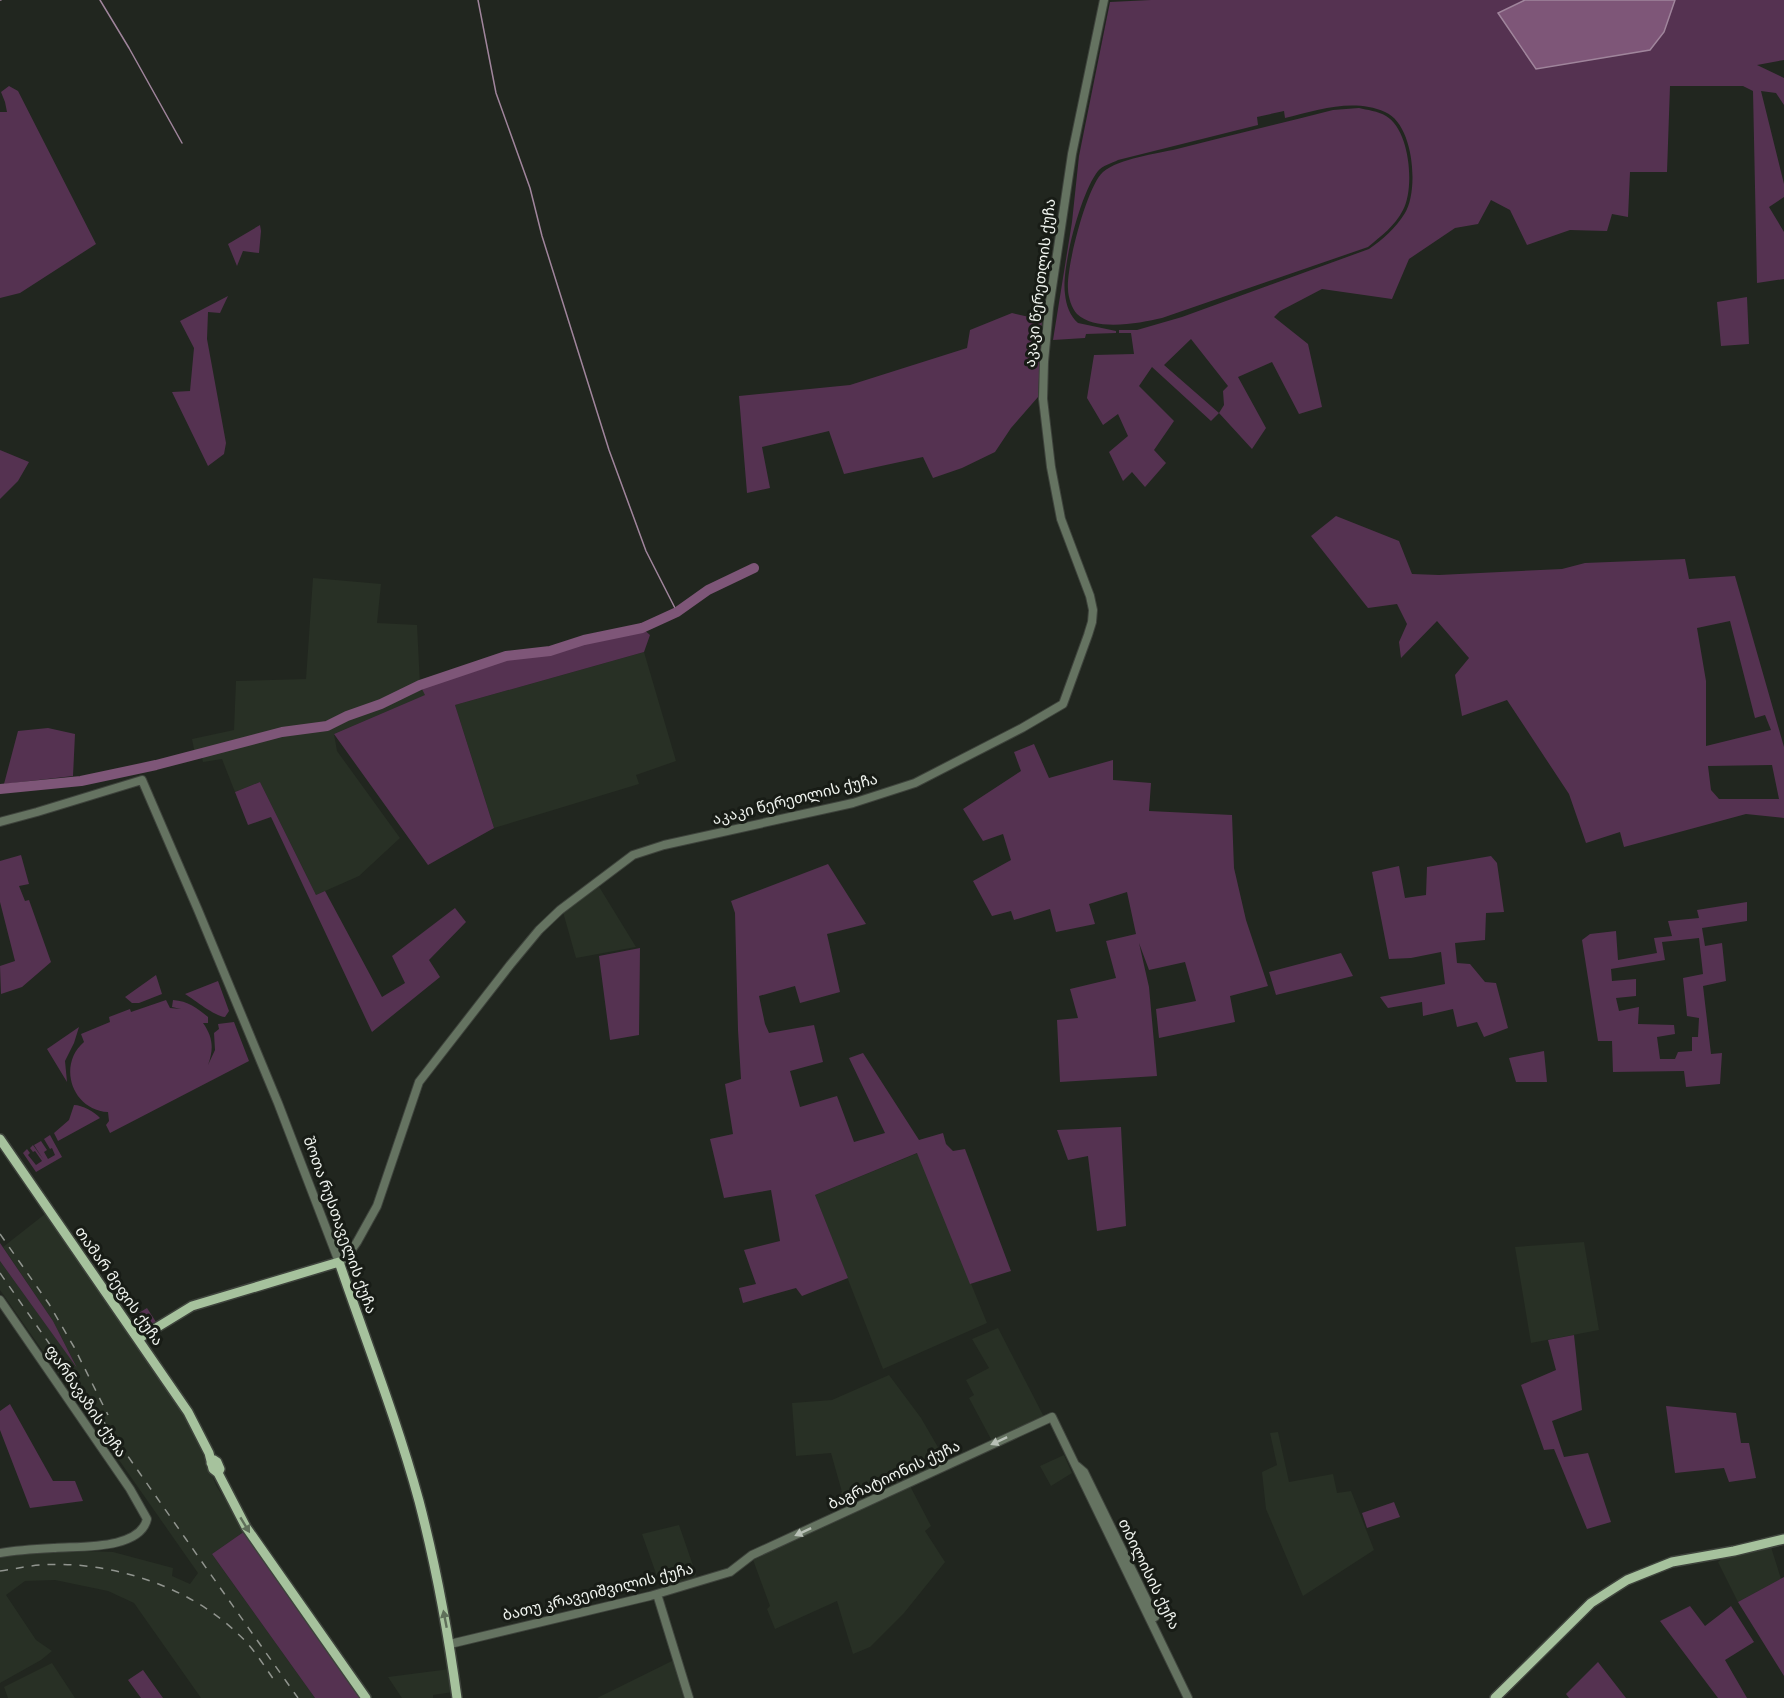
<svg xmlns="http://www.w3.org/2000/svg" width="1784" height="1698" font-family="'IBM Plex Sans','Noto Sans Georgian',sans-serif">
	<style>
		.built { fill: #283025 }
		.green { fill: #553251; fill-rule: evenodd }
		.water { fill: #7e5678; stroke: #a0859c; stroke-width: 1.5 }
		.lines { fill: none; stroke-linecap: round; stroke-linejoin: round }
		.stream { stroke: #a0859c; stroke-width: 1.5 }
		.river { stroke: #7e5678; stroke-width: 10 }
		.minor-casing { stroke: #3e433c; stroke-width: 10 }
		.major-casing { stroke: #3e433c; stroke-width: 12 }
		.minor { stroke: #657361; stroke-width: 8 }
		.major { stroke: #a6c29d; stroke-width: 9 }
		.rail { stroke: #90948e; stroke-width: 1.5; stroke-dasharray: 8 8; stroke-linecap: butt }
		.oneway { fill: #b8c0b6 }
		.oneway2 { fill: #5f6f5a }
		.labels { text-anchor: middle; stroke-width: 6; stroke-linejoin: round; paint-order: stroke }
		.street-label { font-size: 15px; fill: #f0f4ef; stroke: #181c16 }
	</style>
	<rect width="100%" height="100%" fill="#21261f"/>
	<!-- built -->
	<path class="built" d="M313,578l68,6 -4,39 40,2 3,60 6,10 -92,39 3,17 63,87 -41,38 -43,19 -56,-113 -25,10 -13,-33 -19,3 -1,-4 -6,1 -4,-20 42,-9 2,-49 70,-2z
		M644,652l32,109 -40,14 3,9 -145,44 -39,-123z
		M598,885l38,62 -60,11 -13,-46z
		M918,1153l69,170 -104,46 -68,-174z
		M45,1214l143,207 29,66 28,44 -33,23 103,144h-114l-67,-95 -26,-12 -53,-11 -30,1 -19,14 30,45 16,11 -11,9 -41,23v-127l56,-6 57,2 60,16 -1,8 18,8 8,-11 -198,-283v-29l75,103 -22,-43 -50,-74z
		M1584,1242l15,88 -68,13 -16,-96z
		M998,1328l46,89 -52,24 -23,-43 5,-3 -8,-15 23,-12 -17,-29z
		M889,1375l32,43 25,43 -102,50 -6,-15 4,-4 -11,-39 -35,3 -4,-53 40,-3z
		M1278,1432l11,50 44,-8 4,19 14,-2 23,59 -71,46 -37,-87 -4,-37 15,-7 -7,-32z
		M1064,1455l8,18 -21,13 -11,-20z
		M910,1486l21,40 -6,5 20,31 -41,51 -34,34 -17,7 -16,-53 -62,28 -8,-20 3,-3 -18,-49 104,-48z
		M679,1525l18,52 -31,9 -7,-4 -17,-48z
		M1771,1547l10,32 -43,23 -20,-40 5,-4z
		M674,1660l11,38h-88z
		M52,1663l23,35h-67l-4,-11z
		M450,1669l3,23 -20,3v3h-31l-14,-21z"/>
	<!-- green -->
	<path class="green" d="M1151,0h374l-27,13 166,19 11,-32h109v60l-27,5 27,13v27l-8,-12 -15,-2 23,93v13l-15,10 15,25v47l-27,4 -4,-192 -10,-5h-73l-3,86h-37l-2,45 -16,-3 -5,17 -37,-1 -43,15 -17,-35 -19,-10 -13,24 -23,4 -46,31 -17,40 -70,-10 -42,22 -6,6 34,27 14,63 -23,7 -27,-52 -34,15 28,51 -14,21 -33,-36 -8,8 -59,-54 -13,19 35,35 -20,29 12,13 -21,24 -13,-15 -9,9 -14,-29 19,-16 -10,-22 -15,11 -16,-27 7,-43 40,-1 -3,-21h-12v-3h18l45,-13 187,-68c14,-10 26,-20 36,-36 14,-23 9,-89 -20,-101 -32,-14 -67,-2 -100,6l-1,-7 -27,6 1,8 -140,35c-6,3 -16,6 -20,11 -17,21 -37,97 -33,123 1,11 5,22 13,29l38,8v2l-30,1 -1,4 -32,2 19,-118 7,-66 31,-154zM1191,339l37,47 -5,5 1,14 -5,8 -55,-48z
		M9,86l9,5 78,153 -76,49 -20,5v-186h7l-2,-10 -4,-10z
		M1359,108c8,2 19,3 27,8 24,14 29,72 17,94 -8,16 -22,26 -35,37l-206,71c-22,5 -66,14 -85,-4 -5,-5 -9,-17 -9,-25 -2,-22 19,-103 35,-117 17,-14 53,-18 74,-23 52,-13 104,-26 156,-39z
		M260,225l1,6 -2,22 -16,-2 -6,15 -9,-22z
		M228,296l-8,17 -12,-1 -1,27 19,104 -2,11 -16,12 -36,-74 18,-1 4,-43 -14,-27z
		M1747,297l2,47 -28,2 -4,-44z
		M1012,313l30,7 -4,77 -27,31 -16,24 -33,16 -29,10 -10,-21 -79,17 -15,-43 -67,16 8,41 -23,5 -8,-97 111,-11 117,-37 3,-18z
		M0,450l29,12 -11,19 -18,18z
		M1336,516l63,25 13,33 27,1 123,-6 23,-6 100,-4 4,20 46,-3 49,171v71l-38,-4 -122,33 -4,-15 -34,11 -17,-49 -62,-94 -45,16 -7,-41 14,-17 -32,-37 -36,37 -2,-16 8,-18 -10,-20 -29,4 -57,-72zM1730,621l25,97 10,-3 6,15 -65,16v-65l-9,-53zM1772,765l7,34h-60l-8,-9 -3,-24z
		M642,628l8,7 -6,17 -189,53 39,123 -66,37 -94,-131 91,-39 -5,-10 86,-29 44,-5 34,-11z
		M48,728l27,6 -2,42 -69,8 14,-53z
		M1034,744l15,34 64,-18v20l38,3 -2,28 83,4 2,53 12,52 22,66 -38,10 5,26 -76,16 -3,-29 40,-8 -11,-39 -36,8 -10,-27 10,44 8,89 -97,6 -3,-62 21,-2 -8,-29 46,-11 -10,-37 30,-7 -9,-42 -38,12 6,20 -39,8 -6,-23 -36,11 -3,-9 -19,5 -19,-35 38,-21 -8,-26 -20,7 -20,-32 58,-38 -7,-19z
		M260,782l56,113 9,-4 57,106 23,-14 -13,-27 63,-48 11,14 -37,38 11,17 -68,55 -101,-215 -23,8 -13,-33z
		M21,855l8,29 -10,2 6,15 4,-1 22,62 -29,25 -21,7 -1,-28 15,-5 -15,-59v-41z
		M1491,856l6,7 7,49 -18,1 -1,27 -30,3 2,20 13,1 15,18 11,1 12,45 -24,9 -7,-15 -20,5 -4,-18 -30,7 -1,-14 -34,6 -8,-11 65,-13 -4,-32 -30,6 -22,1 -17,-87 27,-6 6,32 21,-3 1,-28z
		M828,864l38,60 -39,10 13,58 -40,11 -5,-17 -36,10 6,28 4,9 45,-8 9,37 -33,9 10,36 37,-11 17,46 31,-9 -36,-75 14,-5 56,87 24,-7 3,11 7,7 12,-2 46,122 -41,13 -53,-131 -102,42 33,83 -46,18 -6,-8 -53,15 -4,-15 17,-4 -12,-34 36,-9 -9,-51 -47,8 -14,-59 23,-5 -8,-50 16,-5 -3,-49 -3,-117 -4,-12z
		M1747,902v19l-45,7 3,18 17,-3 4,38 -23,5 8,68 11,-1 -2,31 -34,3 -2,-16 -71,1 -1,-31h-14l-16,-101 8,-6 26,-3 2,29 39,-7 -3,-15 18,-2 -4,-15 31,-3 -2,-8zM1699,938l4,36 -20,4 4,38 12,2 -1,19h-6v14l-14,1 -3,7h-15l-3,-22 18,-3 -1,-9 -36,-1 1,-17 -20,4 -3,-13 20,-2v-17l-24,2 -1,-12 54,-9 -3,-18z
		M640,948l-1,87 -29,5 -11,-84z
		M1341,953l12,23 -77,19 -7,-23z
		M156,975l6,19 -23,9h-7l-7,-6z
		M218,981l11,30 -4,6c-11,-1 -30,-17 -40,-23z
		M166,1000l4,8 11,1 -9,-2 1,-7c15,1 24,8 35,17v6h-5c10,14 11,26 5,42l7,-15 -1,-17 5,-4 -1,-5 16,-2 15,39 -139,72 -4,-8 3,-4 -1,-9c-36,-2 -51,-47 -24,-70l-3,-8 29,-12 -1,-5 21,-8 1,3z
		M79,1027l-5,16 -9,18 2,21 -20,-33z
		M1544,1051l3,31h-31l-7,-24z
		M74,1105c8,0 21,7 26,13l-42,23 -4,-8 15,-13z
		M1121,1127l5,99 -29,5 -9,-75 -20,4 -11,-30z
		M50,1135l12,22 -26,15 -13,-19 4,-4 3,4 -2,2 8,10 6,-4 -7,-10 -2,1 -3,-4 3,-3 10,14 -9,-14 7,-4 6,9 -3,2 4,7 7,-4 -3,-7 -2,1 -6,-10z
		M0,1243l53,78 24,47 -77,-107z
		M122,1291l15,23 10,-6 9,14 -13,8 -25,-36z
		M1574,1335l8,75 -30,11 12,36 24,-4 23,69 -24,7 -33,-80 -10,1 -23,-65 35,-15 -8,-30z
		M10,1404l43,77h22l8,20 -53,7 -30,-78v-19z
		M1666,1406l70,7 5,30h8l7,35 -27,4 -5,-14 -49,5z
		M1394,1502l6,15 -33,11 -5,-15z
		M245,1531l116,167h-46l-103,-144z
		M1784,1577v99l-46,-74z
		M1690,1606l15,20 26,-20 23,36 -29,18 22,38h-29l-58,-77z
		M1598,1662l28,36h-57l-3,-4z
		M143,1670l20,28h-22l-13,-18z"/>
	<!-- water -->
	<path class="water" d="M1525,0h150l-11,32 -14,18 -114,19 -38,-56z"/>
	<g class="lines">
		<!-- stream -->
		<path class="stream" d="M0,0h1
			M100,0l29,48 53,95
			M478,0l18,93 34,95 12,48 67,214 37,101 31,61"/>
		<!-- river -->
		<path class="river" d="M0,789l81,-8 75,-16 126,-33 45,-6 20,-10 34,-12 39,-19 86,-29 44,-5 34,-11 58,-12 35,-16 31,-22 46,-22"/>
		<defs>
			<path id="minor" d="M0,822l37,-10 105,-32 56,130 80,193 61,159 6,-3 12,-17 20,-36 42,-124 91,-117 29,-35 21,-20 73,-55 31,-10 189,-42 62,-20 107,-55 41,-24 25,-69 4,-13 1,-12 -3,-14 -29,-77 -10,-52 -8,-68 1,-37 5,-54 23,-154 32,-154
				M0,1300l130,189 17,30c-7,31 -68,27 -92,29 -18,1 -37,2 -55,5
				M1077,1466l7,6 71,145
				M657,1594l32,104
				M450,1644l200,-48 80,-24 22,-17 300,-138 136,281"/>
			<path id="major" d="M0,1139l188,273 21,41 4,16 5,4 2,-4 -3,-7 -3,-2 -3,3
				M138,1339l54,-33 147,-44c27,79 58,158 80,239 17,65 29,131 38,197
				M218,1473l28,54 120,171
				M1495,1698l96,-95 36,-23 45,-18 62,-11 50,-12"/>
		</defs>
		<!-- minor casing -->
		<use href="#minor" class="minor-casing"/>
		<!-- major casing -->
		<use href="#major" class="major-casing"/>
		<!-- minor -->
		<use href="#minor" class="minor"/>
		<!-- major -->
		<use href="#major" class="major"/>
		<!-- rail -->
		<path class="rail" d="M0,1234l49,70 25,43 34,68
			M0,1273c99,142 198,284 298,425
			M0,1571c14,-2 27,-5 41,-6 67,-5 148,21 196,68 15,13 26,31 37,47"/>
	</g>
	<!-- one-way arrows -->
	<defs><path id="oneway-solid" d="M-6-.8H1V-3.2L6.5 0L1 3.2V.8H-6Z" transform="scale(1.5)"/></defs>
	<g class="oneway">
		<use href="#oneway-solid" transform="translate(999 1441) rotate(155)"/>
		<use href="#oneway-solid" transform="translate(803 1532) rotate(155)"/>
	</g>
	<g class="oneway2">
		<use href="#oneway-solid" transform="translate(245 1525) rotate(59)"/>
		<use href="#oneway-solid" transform="translate(445 1619) rotate(-101)"/>
	</g>
	<g class="labels">
		<!-- street labels -->
		<g class="street-label">
			<text transform="translate(1040 283) rotate(-83)" y="5">აკაკი წერეთლის ქუჩა</text>
			<text transform="translate(795 799) rotate(-14)" y="5">აკაკი წერეთლის ქუჩა</text>
			<text transform="translate(340 1225) rotate(70)" y="5">შოთა რუსთაველის ქუჩა</text>
			<text transform="translate(119 1286) rotate(55)" y="5">თამარ მეფის ქუჩა</text>
			<text transform="translate(86 1401) rotate(56)" y="5">ფარნავაზის ქუჩა</text>
			<text transform="translate(894 1475) rotate(-25)" y="5">ბაგრატიონის ქუჩა</text>
			<text transform="translate(1149 1574) rotate(64)" y="5">თბილისის ქუჩა</text>
			<text transform="translate(598 1592) rotate(-14)" y="5">ბათუ კრავეიშვილის ქუჩა</text>
		</g>
	</g>
</svg>
